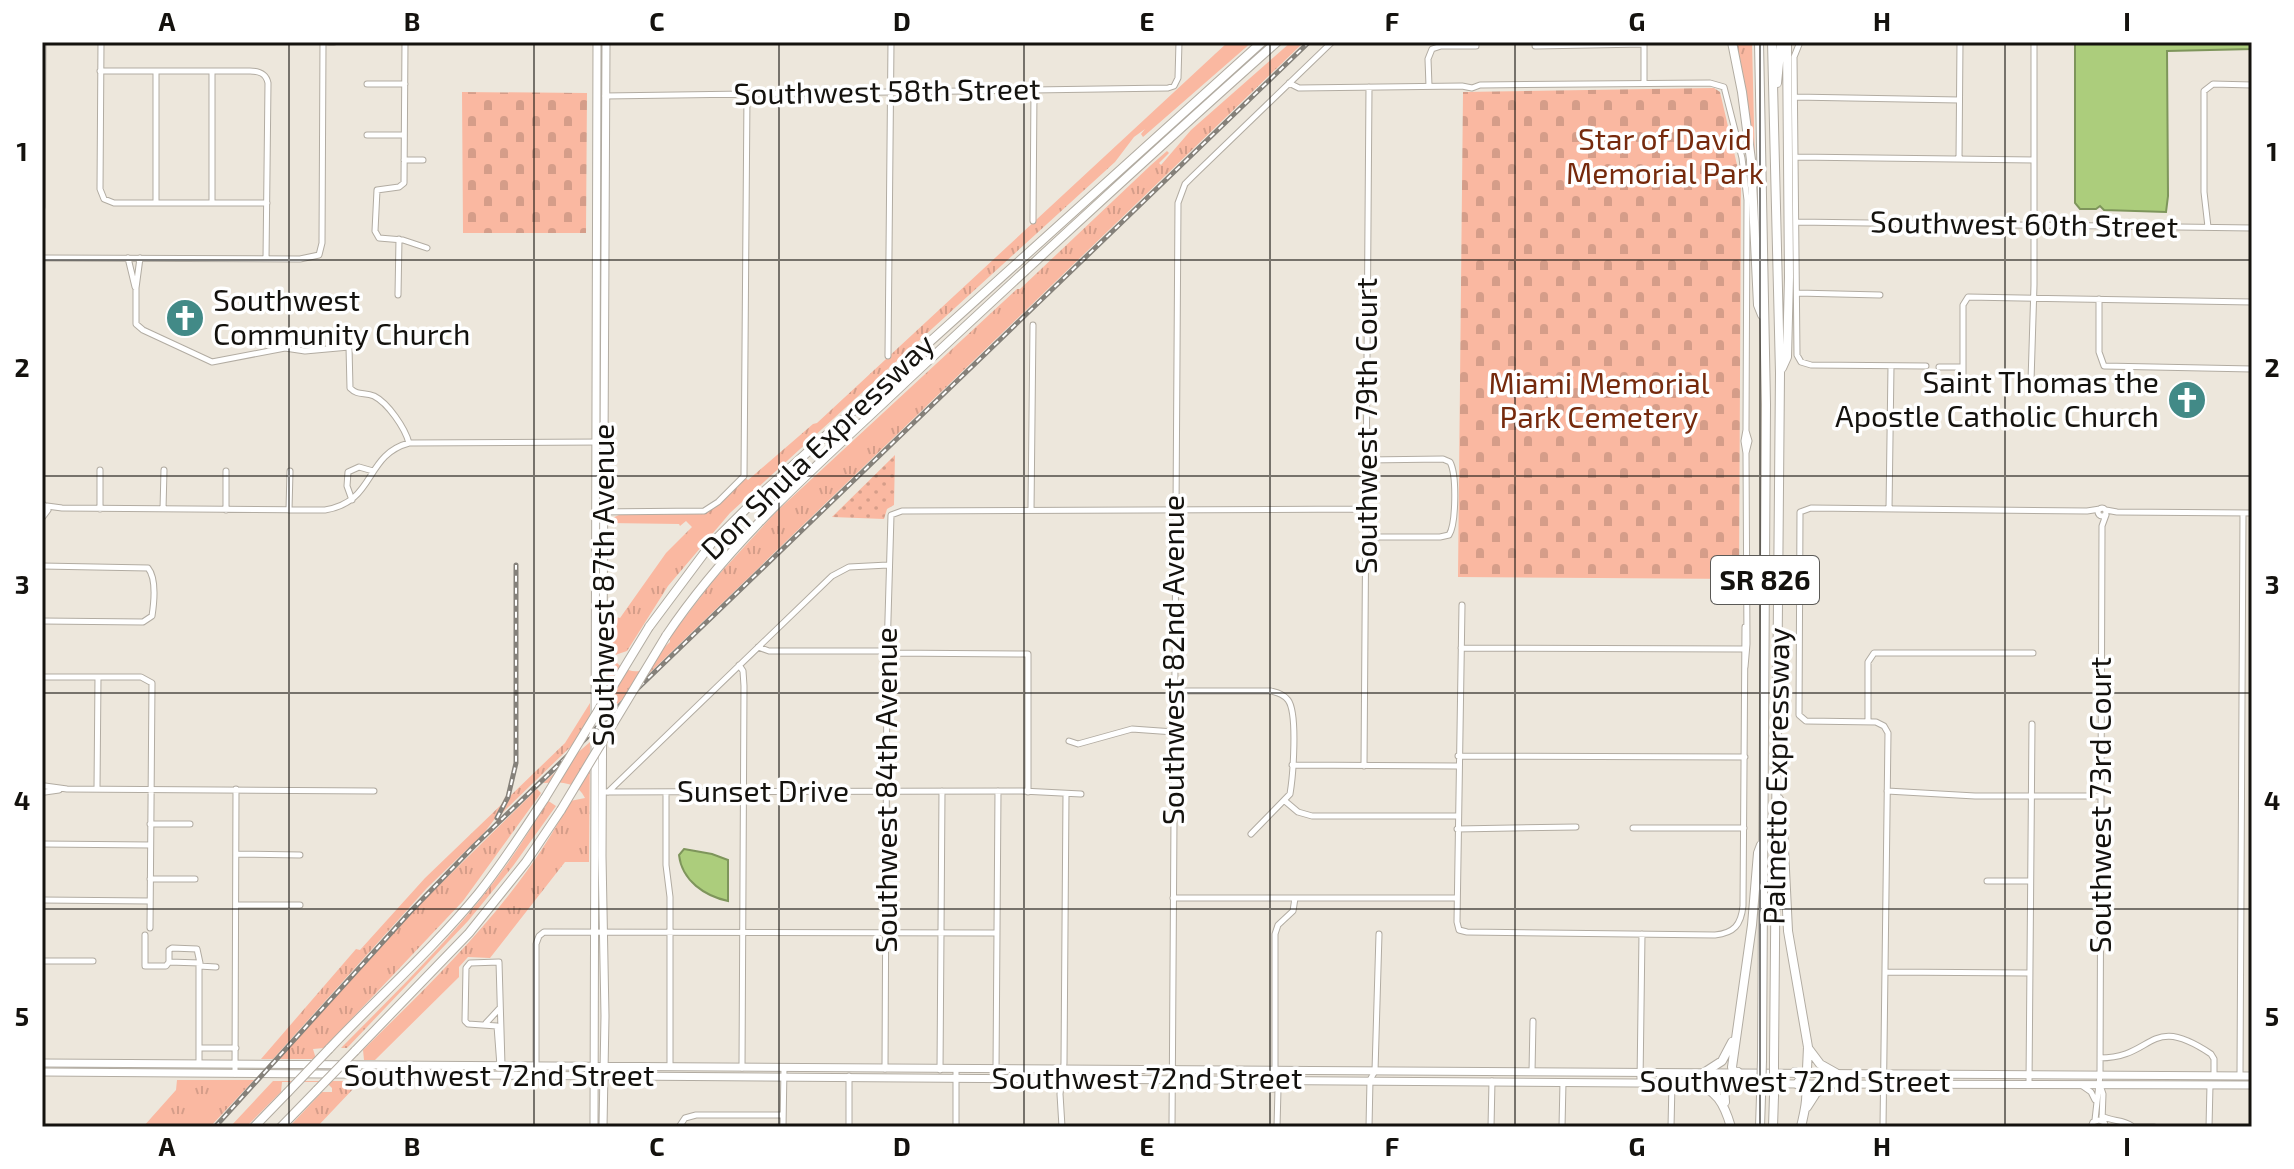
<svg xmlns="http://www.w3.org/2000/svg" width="2294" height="1169" font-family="'Exo 2',sans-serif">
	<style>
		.grass { fill: url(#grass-tufts) }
		.cemetery { fill: url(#cemetery-stones) }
		.park { fill: url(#park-dots) }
		.water { fill: #accd7c; stroke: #7e955b; stroke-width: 2 }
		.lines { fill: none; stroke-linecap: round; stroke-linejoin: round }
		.minor-casing { stroke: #b2aca2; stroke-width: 7 }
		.major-casing { stroke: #b2aca2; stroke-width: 9 }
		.highway-casing { stroke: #b2aca2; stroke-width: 10 }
		.minor { stroke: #fff; stroke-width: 5 }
		.major { stroke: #fff; stroke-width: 7 }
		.highway { stroke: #fff; stroke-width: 8 }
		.rail-casing { stroke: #85817a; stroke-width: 5 }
		.rail { stroke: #fff; stroke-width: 2; stroke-dasharray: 6; stroke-linecap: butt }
		.highway-bridge-casing { stroke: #b2aca2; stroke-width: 10; stroke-linecap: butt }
		.highway-bridge { stroke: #fff; stroke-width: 8 }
		.grid { fill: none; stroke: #14120e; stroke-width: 2; stroke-opacity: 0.55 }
		.labels { text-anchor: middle; stroke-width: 7; stroke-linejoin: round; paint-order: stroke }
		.shield { fill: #fff; stroke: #5a5956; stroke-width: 2 }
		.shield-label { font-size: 28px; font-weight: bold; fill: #14120e }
		.street-label { font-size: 30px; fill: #14120e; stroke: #fff }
		.park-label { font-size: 30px; fill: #762a0d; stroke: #fff }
		.poi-label { font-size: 30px; fill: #14120e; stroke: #fff; text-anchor: start }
		.neatline { fill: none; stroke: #14120e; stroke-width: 3 }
		.grid-label { font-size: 26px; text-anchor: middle; font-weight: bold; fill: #14120e }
	</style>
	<defs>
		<pattern id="grass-tufts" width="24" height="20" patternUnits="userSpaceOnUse" patternTransform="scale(2)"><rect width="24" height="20" fill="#fab8a1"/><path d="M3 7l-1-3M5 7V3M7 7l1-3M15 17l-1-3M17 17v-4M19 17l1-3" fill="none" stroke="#d59d89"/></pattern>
		<pattern id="cemetery-stones" width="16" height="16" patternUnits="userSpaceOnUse" patternTransform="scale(2)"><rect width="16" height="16" fill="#fab8a1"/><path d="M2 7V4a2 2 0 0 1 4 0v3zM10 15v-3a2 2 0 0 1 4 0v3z" fill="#d59d89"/></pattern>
		<pattern id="park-dots" width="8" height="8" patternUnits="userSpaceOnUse" patternTransform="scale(2)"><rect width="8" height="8" fill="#fab8a1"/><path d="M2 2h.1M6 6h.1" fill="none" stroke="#d59d89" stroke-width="1.8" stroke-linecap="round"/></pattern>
	</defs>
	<rect width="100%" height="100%" fill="#ede7dc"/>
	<!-- grass -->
	<path class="grass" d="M1228,42h24l-109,95 -2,-3 4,-5 -11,8 -19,25 -385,351 -62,73 -41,65 -15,5c4,9 17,17 27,15l31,-29v-5l42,-55 64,-70 241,-223h3l131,-124 16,-14 2,2 -10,10 2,2 30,-35 100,-88h13l-697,672v-87l9,-10 4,1 46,-65 26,-26 -6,-6 -6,5 -1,-2 -71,-1v-3l13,-6 87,-2 37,-34 3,2 65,-56 4,-1z
		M1734,42h18l3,122z
		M590,703v25l-88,85 7,-16 56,-54z
		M590,742l-1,120h-24l-75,96 -22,-1 -9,10v10l-84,83h-11l-1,-10c76,-75 158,-153 207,-249l15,-3c-8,-17 -26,-16 -42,-15z
		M537,789l4,4 -2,3 -76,105 -139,147 -11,1 3,10h-37l132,-146z
		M505,796l-5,16 -16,21 -57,55 -154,171h-12l95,-110 4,1 65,-72 77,-74z
		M547,800l9,6 -43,60 -45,55 -121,127h-6c75,-76 155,-152 206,-248z
		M177,1080h77l-44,47h-67l33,-37z
		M273,1081h78l2,8 -36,38h-28l33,-35h10v-4l-6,-6h-44l-1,10 -35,35h-16z"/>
	<!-- cemetery -->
	<path class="cemetery" d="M1714,88l6,4 21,90 -2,397 -281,-2 5,-485z
		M462,92l125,1 -1,140h-123z"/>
	<!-- park -->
	<path class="park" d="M895,455l-1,50 -7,4 -3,10 -52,-2z"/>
	<!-- water -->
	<path class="water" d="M2075,42h177v7l-85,2 1,145 -2,16 -62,-2 -4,-4 -4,3h-16l-5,-6z
		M684,849l28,5 16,6v41c-23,-5 -46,-20 -49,-46z"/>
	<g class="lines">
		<defs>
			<path id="minor" d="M101,42l-1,147 4,10 10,4h153
				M329,42h5
				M405,42l-1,141 -5,4 -22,3 -2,41 4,7 24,2 24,8
				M1800,42l-6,15 3,298 4,7 10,3 115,1
				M1535,46l109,-2
				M100,71h150c9,0 16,2 18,12l-2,176
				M1289,83l10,5 163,-2 10,2 8,-3 230,-2 14,4 18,71 5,42 -1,230 -2,11 2,12 1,191 -2,23
				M1644,83v-40
				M367,84h38
				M1429,86l-1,-27 4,-10 9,-3h35
				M605,96l563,-8 6,-2 4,-8 1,-36
				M1795,97l164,3
				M367,135h37
				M1796,157l238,3
				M1959,159l1,-117
				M404,160h19
				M156,203v-132
				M212,203v-132
				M42,207l1,-165
				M1033,221l1,-131
				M1796,222l456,6
				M2208,227l-4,-35v-101l9,-7 39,1
				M42,258l258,1 19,-4 3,-12 1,-201
				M128,258l7,29
				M140,258l-4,30v36l7,6 69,32 73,-14 20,3 44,-4 1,41c8,8 14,4 24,8 14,7 31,32 35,47
				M1797,293l83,2
				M398,295l1,-56
				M2099,299v53l5,14 148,3
				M888,356l3,-314
				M1939,367h24
				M1963,380v-75l5,-8 284,5
				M2031,381l3,-96v-243
				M1746,453l3,-12 -3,-10
				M352,500l-5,-14 1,-14 11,-5 14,4
				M42,503l6,7 -6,8
				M47,506l15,2 263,2c51,-8 39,-55 84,-67l195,-1
				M2098 512a4 4 0 1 1 8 0a4 4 0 1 1-8 0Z
				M100,509v-39
				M163,509l1,-39
				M1889,509l2,-143
				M226,510v-39
				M289,510l1,-39
				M1031,510l2,-185
				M2106,510l11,2 135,1
				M595,512l109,-1 14,-9 26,-26 3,-382
				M1366,537h74l9,-2c7,-11 8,-60 1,-73l-7,-3 -76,1
				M42,566l106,2c9,11 6,35 4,48l-9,6 -101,-1
				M1462,605l-5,317 2,8 8,2 248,3c19,-2 26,-10 28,-29l2,-279
				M758,647l11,4h118
				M1461,648l283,1
				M887,653l141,1v138
				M739,665l4,6 1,15 -2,382
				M42,677h99l11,6 -2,245
				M1174,691h97c7,2 12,3 17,9 10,13 5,76 2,94l-39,40
				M1868,722v-60l6,-9h159
				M1069,741l9,3 54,-15 42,3
				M1458,756l287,1
				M1292,765l165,1
				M1364,766l5,-679
				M45,786l22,3 307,2
				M97,789l1,-112
				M1887,791l88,5h126
				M45,792l14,-2
				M603,792l419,-1 59,3
				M608,792l224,-216 17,-9 39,-2
				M666,792v73l4,32v169
				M1285,801l13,11 14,4h145
				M150,824h40
				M1633,828h111
				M1457,829l119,-2
				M42,844l108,1
				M236,854l64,1
				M150,879h45
				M1987,881h43
				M1173,898h284
				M42,900l108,1
				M237,905h63
				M145,935v31h21l3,-4 31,1 -1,2
				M42,961h51
				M169,962v-12l3,-2 25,1 3,14
				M1886,972l144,1
				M486,1023l13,-14
				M199,1048v-82l17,1
				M2100,1058c55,0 48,-46 111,-4l3,5v17
				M199,1064v-16h37
				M500,1066l-3,-40 -29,-2 -3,-3 1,-53 4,-5 29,-1 3,103
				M536,1066v-122l3,-8 5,-4 453,1
				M885,1069l2,-416 4,-138 11,-4 464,-2
				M940,1070l2,-279
				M996,1070l2,-279
				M1532,1072l1,-51
				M235,1074l1,-285
				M2240,1076l3,-563
				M1275,1079v-145l3,-9 15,-14 2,-13
				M1268,1080l3,9 15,-1 2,-7
				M1640,1082l2,-148
				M2029,1083l3,-359
				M2081,1085l10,7 4,8
				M2100,1085l3,9 -1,27
				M2102,1116c11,6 20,3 30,10
				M2095,1120l5,-45 2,-549 4,-11
				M679,1127l6,-9 11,-3h87
				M783,1127l1,-59
				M849,1127v-51
				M956,1127v-58
				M1062,1127l-2,-33 4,-31 2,-269
				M1172,1127l6,-924 7,-19 7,-7 140,-135
				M1277,1127l1,-38
				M1369,1127l1,-47 5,-9 4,-137
				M1491,1127l1,-46
				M1562,1127l1,-45
				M1671,1127l1,-44
				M1883,1127l5,-394 -4,-7 -8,-4 -70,-1 -7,-6 1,-203 11,-4 276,3 13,-2
				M2091,1127l2,-5 6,-2 5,2 2,5
				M2131,1127h23
				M2209,1127l1,-42"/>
			<path id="major" d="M42,1063l2210,13
				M42,1072l1755,12 455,1
				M594,1127l3,-1085
				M603,1127l2,-111 -3,-160 4,-814"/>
			<path id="highway" d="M1732,42l10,50 9,68 7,145 4,10
				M1759,42l7,362 -4,656
				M1772,42l8,331 -6,687
				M1777,83l4,-41
				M1782,368l5,-11 2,-80 -2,-235
				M649,627l62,-83 49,-49 502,-453
				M666,636c67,-100 159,-177 245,-259 121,-113 242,-225 366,-335
				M1779,799l3,9 6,123 20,116 -1,22 -10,15
				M1808,1048l12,16 16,9
				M329,1049c49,-52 103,-99 149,-155 25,-31 45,-63 67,-96
				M355,1051l114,-118 57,-71 35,-52
				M1705,1072l17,-11 10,-19
				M1795,1072c18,14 10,36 6,55
				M1692,1082c25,8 32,21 39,45
				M1737,1083l-5,-16 20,-142 6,-72 3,-8
				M1725,1102l-1,-16 14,-14
				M1807,1107l9,-14 15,-9
				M254,1127l33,-34
				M281,1127l36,-37
				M1760,1127l1,-31
				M1773,1127l1,-31"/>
		</defs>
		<!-- minor casing -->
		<use href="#minor" class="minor-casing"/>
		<!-- major casing -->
		<use href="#major" class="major-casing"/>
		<!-- highway casing -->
		<use href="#highway" class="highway-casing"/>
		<!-- minor -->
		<use href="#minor" class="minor"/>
		<!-- major -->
		<use href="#major" class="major"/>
		<!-- highway -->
		<use href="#highway" class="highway"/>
		<defs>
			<path id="rail" d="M497,818l11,-21 8,-34v-198
				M215,1127l195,-215 64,-66 835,-804"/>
		</defs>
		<!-- rail casing -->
		<use href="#rail" class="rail-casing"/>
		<!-- rail -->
		<use href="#rail" class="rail"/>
		<defs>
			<path id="highway-bridge" d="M545,798l104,-171
				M561,810l105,-174
				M317,1090l38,-39
				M287,1093l42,-44
				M1761,1096l1,-36
				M1774,1096v-36"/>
		</defs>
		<!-- highway-bridge casing -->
		<use href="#highway-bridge" class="highway-bridge-casing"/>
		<!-- highway-bridge -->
		<use href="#highway-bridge" class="highway-bridge"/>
	</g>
	<!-- grid -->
	<path class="grid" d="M289,42v1085M534,42v1085M779,42v1085M1024,42v1085M1270,42v1085M1515,42v1085M1760,42v1085M2005,42v1085M42,260h2210M42,476h2210M42,693h2210M42,909h2210"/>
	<!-- icons -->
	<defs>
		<symbol id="church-disc" viewBox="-11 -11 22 22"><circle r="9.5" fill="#428a87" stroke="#fff"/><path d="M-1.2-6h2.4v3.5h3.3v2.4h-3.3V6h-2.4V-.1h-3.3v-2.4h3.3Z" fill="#fff"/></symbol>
	</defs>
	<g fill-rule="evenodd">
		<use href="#church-disc" x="163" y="296" width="44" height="44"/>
		<use href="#church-disc" x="2165" y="378" width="44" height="44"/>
	</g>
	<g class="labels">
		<!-- shield labels -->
		<rect class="shield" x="1711" y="556" width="108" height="48" rx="6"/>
		<g class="shield-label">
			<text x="1765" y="590">SR 826</text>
		</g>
		<!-- street labels -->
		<g class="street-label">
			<text transform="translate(887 92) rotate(-1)" y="10">Southwest 58th Street</text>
			<text transform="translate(2024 225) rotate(1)" y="10">Southwest 60th Street</text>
			<text transform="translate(1367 426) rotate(-90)" y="10">Southwest 79th Court</text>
			<text transform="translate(818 447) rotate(-44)" y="10">Don Shula Expressway</text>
			<text transform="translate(604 585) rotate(-90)" y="10">Southwest 87th Avenue</text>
			<text transform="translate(1174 660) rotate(-90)" y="10">Southwest 82nd Avenue</text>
			<text transform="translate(1777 776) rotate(-89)" y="10">Palmetto Expressway</text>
			<text transform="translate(887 790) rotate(-90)" y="10">Southwest 84th Avenue</text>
			<text x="763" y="802">Sunset Drive</text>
			<text transform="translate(2101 805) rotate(-90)" y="10">Southwest 73rd Court</text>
			<text x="499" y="1086">Southwest 72nd Street</text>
			<text x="1147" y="1089">Southwest 72nd Street</text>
			<text x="1795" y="1092">Southwest 72nd Street</text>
		</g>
		<!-- park labels -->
		<g class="park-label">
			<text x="1665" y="150">Star of David<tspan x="1665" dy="34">Memorial Park</tspan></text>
			<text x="1599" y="394">Miami Memorial<tspan x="1599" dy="34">Park Cemetery</tspan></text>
		</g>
		<!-- poi labels -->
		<g class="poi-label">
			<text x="213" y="311">Southwest<tspan x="213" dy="34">Community Church</tspan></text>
			<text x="2159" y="393" text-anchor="end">Saint Thomas the<tspan x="2159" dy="34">Apostle Catholic Church</tspan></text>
		</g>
	</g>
	<!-- border -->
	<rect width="2294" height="1169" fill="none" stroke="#ffffff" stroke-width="88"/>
	<rect x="44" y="44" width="2206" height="1081" class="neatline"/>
	<g class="grid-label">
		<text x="167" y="31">A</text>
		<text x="412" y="31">B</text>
		<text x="657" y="31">C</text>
		<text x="902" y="31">D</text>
		<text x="1147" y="31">E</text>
		<text x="1392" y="31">F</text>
		<text x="1637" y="31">G</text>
		<text x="1882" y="31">H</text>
		<text x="2127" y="31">I</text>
		<text x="22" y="161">1</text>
		<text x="2272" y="161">1</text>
		<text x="22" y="377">2</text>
		<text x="2272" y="377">2</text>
		<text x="22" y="594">3</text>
		<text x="2272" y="594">3</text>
		<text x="22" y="810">4</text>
		<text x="2272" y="810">4</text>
		<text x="22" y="1026">5</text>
		<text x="2272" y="1026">5</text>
		<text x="167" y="1156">A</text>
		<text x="412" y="1156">B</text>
		<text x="657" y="1156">C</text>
		<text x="902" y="1156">D</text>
		<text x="1147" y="1156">E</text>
		<text x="1392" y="1156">F</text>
		<text x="1637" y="1156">G</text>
		<text x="1882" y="1156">H</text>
		<text x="2127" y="1156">I</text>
	</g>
</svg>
